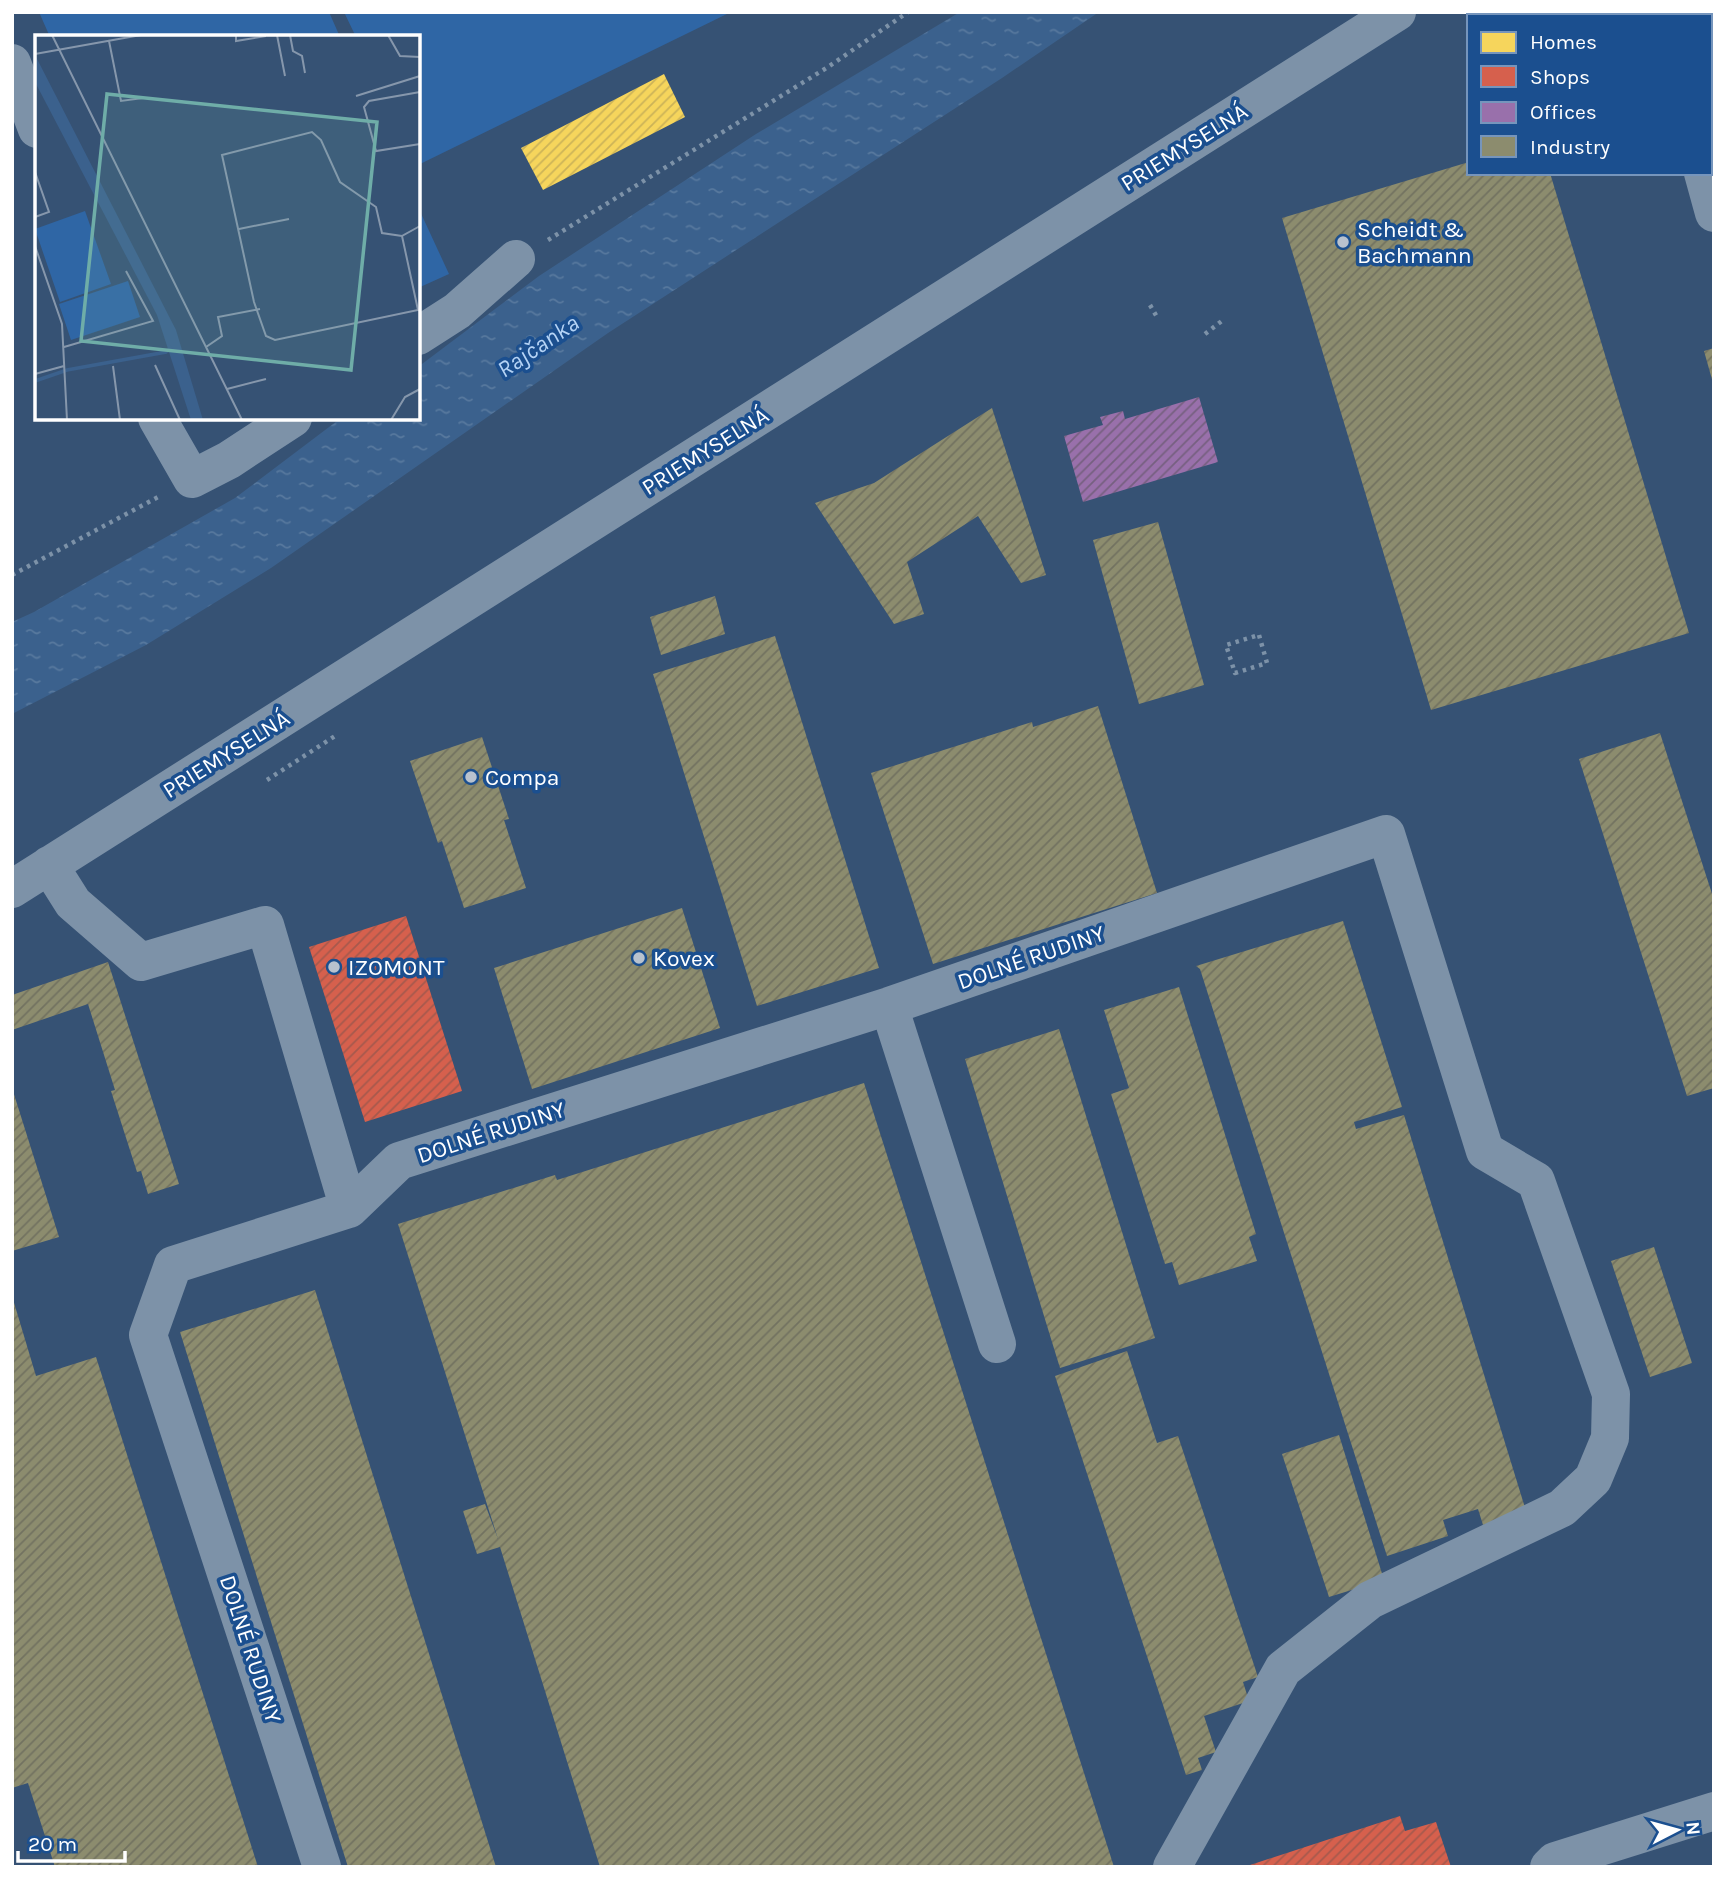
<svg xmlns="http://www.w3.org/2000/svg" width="1726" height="1879" font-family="Karla,sans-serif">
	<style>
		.green { fill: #2f66a5 }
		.water { fill: url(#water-ripples) }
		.homes { fill: url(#homes-hatch) }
		.shops { fill: url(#shops-hatch) }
		.offices { fill: url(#offices-hatch) }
		.industry { fill: url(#industry-hatch) }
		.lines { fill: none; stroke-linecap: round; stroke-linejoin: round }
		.path { stroke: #7d92a8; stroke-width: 4.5; stroke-dasharray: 3.5 5; stroke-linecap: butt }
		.minor { stroke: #7d92a8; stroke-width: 38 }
		.poi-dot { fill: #b9c2ce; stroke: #1b4f8f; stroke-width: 2.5 }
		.labels { text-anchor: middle; stroke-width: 7; stroke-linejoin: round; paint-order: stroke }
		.street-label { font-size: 23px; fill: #fff; stroke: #1b4f8f }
		.poi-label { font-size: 23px; fill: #fff; stroke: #1b4f8f; text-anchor: start }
		.water-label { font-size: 24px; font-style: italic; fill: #b5d3f5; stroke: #1b4f8f }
		.inset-river { fill: none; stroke: #3b618d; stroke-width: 3.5 }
		.inset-road { fill: none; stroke: #8697ac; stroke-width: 2 }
		.view { fill: #6fada8; fill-opacity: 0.15; stroke: #6fada8; stroke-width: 3.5 }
		.inset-edge { fill: none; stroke: #fff; stroke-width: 3.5 }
	</style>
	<defs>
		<pattern id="water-ripples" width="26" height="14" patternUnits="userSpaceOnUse" patternTransform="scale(1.75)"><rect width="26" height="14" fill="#3b618d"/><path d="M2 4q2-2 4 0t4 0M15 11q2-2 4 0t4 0" fill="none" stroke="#58799e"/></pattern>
		<pattern id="homes-hatch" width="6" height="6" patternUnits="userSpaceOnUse" patternTransform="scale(1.75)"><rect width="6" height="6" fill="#f6d55c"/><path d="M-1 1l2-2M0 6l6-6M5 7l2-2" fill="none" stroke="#ccb358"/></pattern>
		<pattern id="shops-hatch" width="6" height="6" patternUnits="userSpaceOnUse" patternTransform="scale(1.75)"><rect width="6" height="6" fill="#d6604d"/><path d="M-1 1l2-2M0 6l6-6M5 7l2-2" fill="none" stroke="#a6594d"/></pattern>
		<pattern id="offices-hatch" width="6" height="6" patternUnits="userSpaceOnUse" patternTransform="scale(1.75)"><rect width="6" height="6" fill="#9970ab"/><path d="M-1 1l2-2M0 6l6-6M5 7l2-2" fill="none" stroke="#766080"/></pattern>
		<pattern id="industry-hatch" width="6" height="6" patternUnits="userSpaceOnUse" patternTransform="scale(1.75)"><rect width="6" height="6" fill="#8c8c6e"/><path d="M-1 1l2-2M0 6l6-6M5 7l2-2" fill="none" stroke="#727260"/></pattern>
	</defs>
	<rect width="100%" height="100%" fill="#365274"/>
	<!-- green -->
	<path class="green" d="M39,12h290l11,25h-290z
		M344,12h387l-313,153v-128h-62z
		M418,207l31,67 -31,14z"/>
	<!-- water -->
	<path class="water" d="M960,12h139l-97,66 -394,255 -337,235 -125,77 -134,69v-92l22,-10 201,-114 106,-80h77v-51l121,-91 217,-142z"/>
	<!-- homes -->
	<path class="homes" d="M664,74l21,43 -142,73 -22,-42z"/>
	<!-- shops -->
	<path class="shops" d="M406,916l56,175 -97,31 -56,-175z
		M1400,1816l5,15 31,-9 15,45h-207z"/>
	<!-- offices -->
	<path class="offices" d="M1199,397l19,65 -135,40 -19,-66 39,-11 -3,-8 23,-6 2,8z"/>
	<!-- industry -->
	<path class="industry" d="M1615,12h80l-6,4h-73z
		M1469,162v11h81l139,460 -258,77 -149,-492z
		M1714,348v34l-1,1 -9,-32z
		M992,408l54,167 -25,8 -43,-67 -71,46 17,52 -30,10 -79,-121 59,-20z
		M1158,522l46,163 -65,19 -46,-164z
		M715,596l10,38 -64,21 -11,-38z
		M775,636l104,332 -122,38 -104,-332z
		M1098,706l59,187 -224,71 -62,-191 161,-51 1,5z
		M1660,733l54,167v188l-27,8 -108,-337z
		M482,737l27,82 -5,1 22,68 -62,20 -22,-67 -4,2 -28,-82z
		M682,908l38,120 -188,61 -38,-121z
		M1343,921l59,186 -48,15 2,7 48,-14 122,396 -43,14 -5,-16 -35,11 5,16 -61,20 -187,-587 -4,-3z
		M108,962l71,222 -31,10 -7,-23 -4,1 -26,-81 4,-1 -27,-86 -76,26v-35z
		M1179,987l77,247 -7,3 8,24 -78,24 -7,-23 -7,2 -54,-170 18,-6 -25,-78z
		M1059,1029l96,309 -95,30 -95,-309z
		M864,1083l250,784h-514l-100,-320 -23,7 -14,-43 22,-7 13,35 -100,-315 157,-49 2,5z
		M12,1088l47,149 -47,14z
		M1654,1247l38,116 -42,14 -39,-116z
		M315,1290l82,262 99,315h-148l-168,-535z
		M12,1296l24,80 60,-19 162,510h-203l-27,-84 -16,5z
		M1127,1351l30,92 21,-7 80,241 -15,5 6,19 -45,15 12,36 -18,6 4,12 -16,5 -131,-399z
		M1339,1435l45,145 -55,17 -47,-143z"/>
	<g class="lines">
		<!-- path -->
		<path class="path" d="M548,240l280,-173 80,-55
			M1150,305l7,12
			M1205,334l18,-14
			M12,575l148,-79
			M1259,635l8,28 -32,10 -9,-28z
			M267,780l68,-44"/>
		<!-- minor -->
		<path class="minor" d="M12,63l25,66
			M1710,91l4,-1
			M1703,173l11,40
			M418,336l39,-25 59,-52
			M157,418l35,61 37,-19 64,-42
			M49,865l24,38 68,59 124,-37 84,284
			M12,889l1385,-877
			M889,1006l108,338
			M322,1867l-174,-532 25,-70 176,-56 50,-48 490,-155 497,-172 99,317 51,30 75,213 -1,44 -17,41 -31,29 -192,92 -87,69 -111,198
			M1549,1867l6,-6 159,-50"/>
	</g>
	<!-- markers -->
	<g class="poi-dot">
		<circle cx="1343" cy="242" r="7"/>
		<circle cx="471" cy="777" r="7"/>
		<circle cx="639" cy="958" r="7"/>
		<circle cx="334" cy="967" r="7"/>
	</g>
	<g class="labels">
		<!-- street labels -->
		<g class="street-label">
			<text transform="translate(1184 147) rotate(-32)" y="8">PRIEMYSELNÁ</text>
			<text transform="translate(705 451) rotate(-32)" y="8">PRIEMYSELNÁ</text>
			<text transform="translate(226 754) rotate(-32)" y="8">PRIEMYSELNÁ</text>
			<text transform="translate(1031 957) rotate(-19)" y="8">DOLNÉ RUDINY</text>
			<text transform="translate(491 1132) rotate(-18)" y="8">DOLNÉ RUDINY</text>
			<text transform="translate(251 1649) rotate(72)" y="8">DOLNÉ RUDINY</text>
		</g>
		<!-- poi labels -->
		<g class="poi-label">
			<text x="1357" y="237">Scheidt &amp;<tspan x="1357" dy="26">Bachmann</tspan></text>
			<text x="485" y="785">Compa</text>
			<text x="653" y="966">Kovex</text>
			<text x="348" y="975">IZOMONT</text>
		</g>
		<!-- water labels -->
		<g class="water-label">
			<text transform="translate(538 346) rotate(-34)" y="8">Rajčanka</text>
		</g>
	</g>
	<!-- overview -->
	<g transform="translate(35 35)">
		<rect width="385" height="385" fill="#365274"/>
		<path d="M50,176l26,73 -51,18 -25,-73zM93,246l12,36 -69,23 -12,-36z" fill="#2f66a5"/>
		<path d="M0,20l141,275 27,90h-12l-34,-105 -122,-233z" fill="#3b618d"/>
		<path class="inset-river" d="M0,346l32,-11 99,-18 6,-5"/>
		<path class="inset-road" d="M17,0l190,385M201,0v6l30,-5M242,0l8,41M255,0l3,16 9,5 3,17M353,0l12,21 20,1M74,6l12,60 22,-3M0,19l106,-19M385,57l-51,9 -5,6 12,44 44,-7M321,61l64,-20M0,137l14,40 -14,5M204,194l50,-10M367,201l-20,-3 -6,-26 -36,-25 -19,-42 -9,-8 -90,23 32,147 12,34 9,4 143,-30 -16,-74 18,-10M0,211l27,78 5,96M29,312l89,-26 -27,-50M171,312l16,-11 -4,-19 42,-8M120,330l25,55M78,331l7,54M0,339l29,-8M192,354l39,-10M356,385l14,-23 15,-8"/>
		<path class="view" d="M72,59l270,28 -26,248 -270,-29z"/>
		<rect width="385" height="385" class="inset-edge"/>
	</g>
	<!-- border -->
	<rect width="1726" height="1879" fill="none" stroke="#ffffff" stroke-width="28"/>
	<!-- legend -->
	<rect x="1467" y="14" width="245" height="161" fill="#1b4f8f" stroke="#7695bc" stroke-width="2"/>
	<rect x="1481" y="32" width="35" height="21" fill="#f6d55c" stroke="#7695bc" stroke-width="2"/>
	<text x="1530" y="49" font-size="21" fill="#ffffff">Homes</text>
	<rect x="1481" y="66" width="35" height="21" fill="#d6604d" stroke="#7695bc" stroke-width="2"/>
	<text x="1530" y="84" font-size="21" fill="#ffffff">Shops</text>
	<rect x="1481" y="102" width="35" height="21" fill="#9970ab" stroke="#7695bc" stroke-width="2"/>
	<text x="1530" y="119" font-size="21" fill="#ffffff">Offices</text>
	<rect x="1481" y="136" width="35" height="21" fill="#8c8c6e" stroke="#7695bc" stroke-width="2"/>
	<text x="1530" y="154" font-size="21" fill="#ffffff">Industry</text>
	<!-- north arrow -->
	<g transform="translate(1677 1830) rotate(84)" stroke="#1b4f8f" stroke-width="5" paint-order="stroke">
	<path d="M0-5L12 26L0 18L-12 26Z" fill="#ffffff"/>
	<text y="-10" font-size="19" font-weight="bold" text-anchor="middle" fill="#ffffff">N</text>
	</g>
	<!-- scale -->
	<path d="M18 1851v10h107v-10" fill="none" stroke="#ffffff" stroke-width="3.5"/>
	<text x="28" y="1851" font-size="21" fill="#ffffff" stroke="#1b4f8f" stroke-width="5" paint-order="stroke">20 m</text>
</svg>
